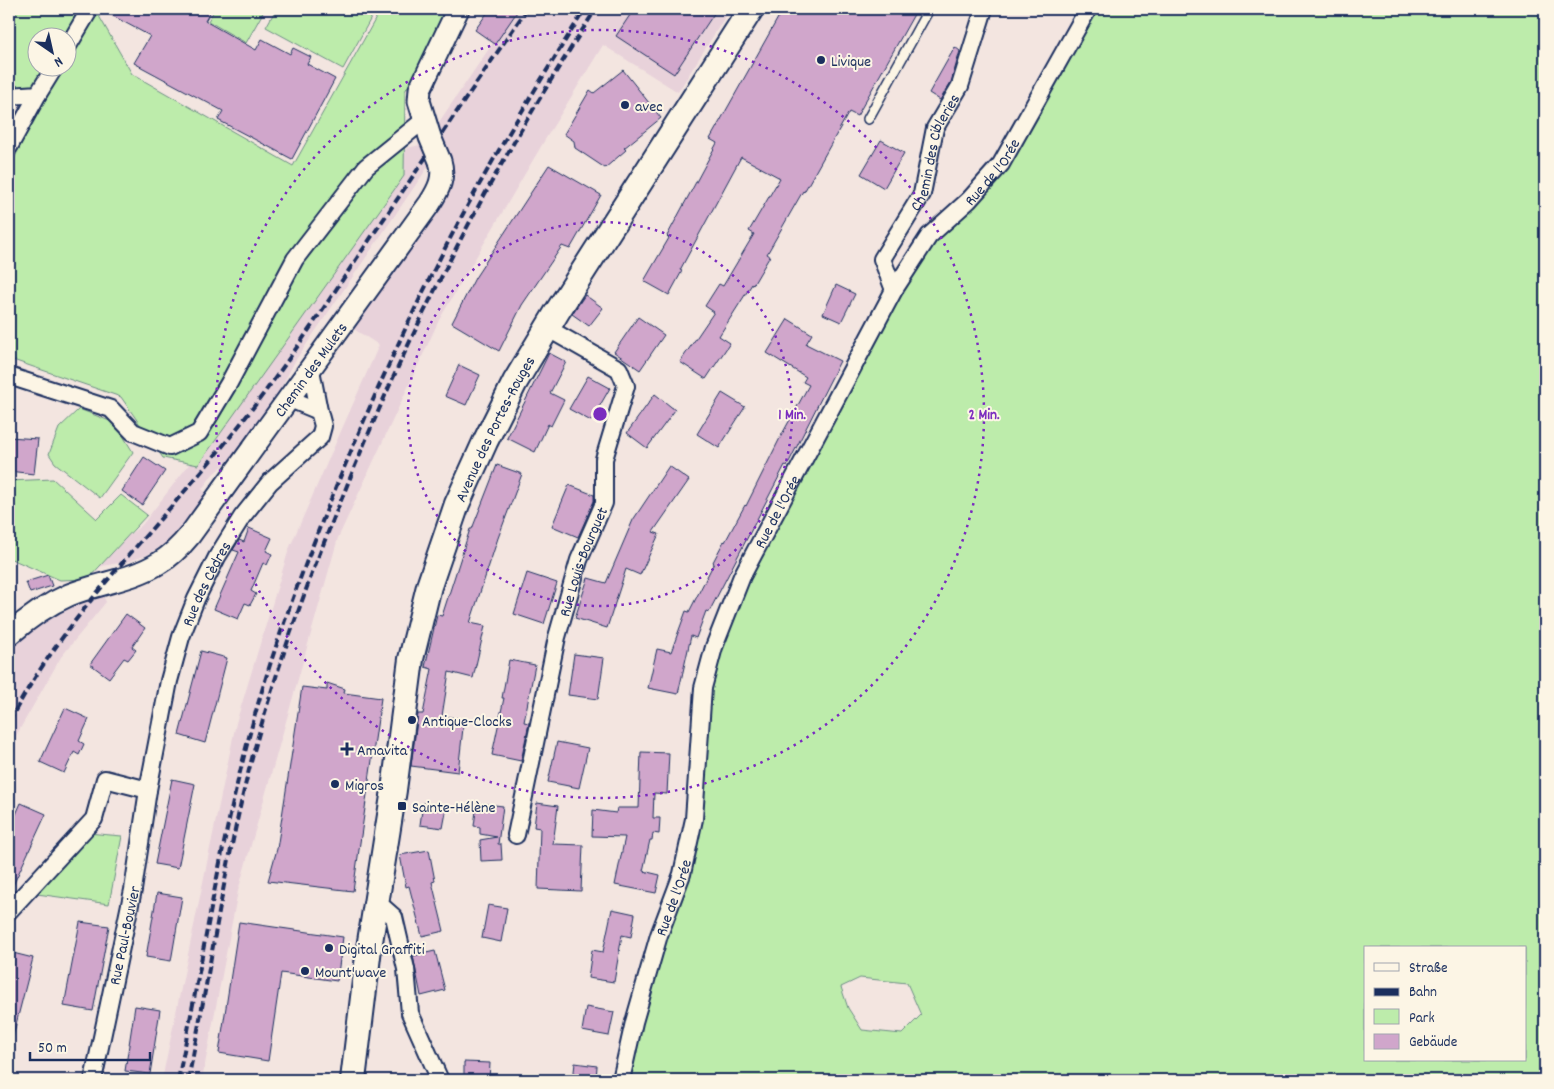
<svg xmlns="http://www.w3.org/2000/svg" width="1554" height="1089" font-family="Dekko,sans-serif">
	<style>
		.built { fill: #e8d2da }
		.green { fill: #bdecab; stroke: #6c8e84; fill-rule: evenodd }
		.building { fill: #d0a6cb; stroke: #1b2f5e }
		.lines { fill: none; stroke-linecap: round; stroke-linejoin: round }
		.service-casing { stroke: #1b2f5e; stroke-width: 12 }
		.minor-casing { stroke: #1b2f5e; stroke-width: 20 }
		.tertiary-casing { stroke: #1b2f5e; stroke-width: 25 }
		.secondary-casing { stroke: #1b2f5e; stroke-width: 28 }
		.service { stroke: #fcf5e5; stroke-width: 9 }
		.minor { stroke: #fcf5e5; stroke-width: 16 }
		.tertiary { stroke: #fcf5e5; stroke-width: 21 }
		.secondary { stroke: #fcf5e5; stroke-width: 24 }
		.rail { stroke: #1b2f5e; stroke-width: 4; stroke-dasharray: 8 4; stroke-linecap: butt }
		.tertiary-bridge-casing { stroke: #1b2f5e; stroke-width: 25; stroke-linecap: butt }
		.tertiary-bridge { stroke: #fcf5e5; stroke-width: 21 }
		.ring { fill: none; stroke: #7b2cbf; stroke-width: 2.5; stroke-dasharray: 2.5 5 }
		.poi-dot { fill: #1b2f5e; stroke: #fcf5e5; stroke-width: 2 }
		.labels { text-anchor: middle; stroke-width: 4; stroke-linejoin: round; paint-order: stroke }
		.poi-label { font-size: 16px; fill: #1b2f5e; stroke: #fcf5e5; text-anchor: start }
		.street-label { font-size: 16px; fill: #1b2f5e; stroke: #fcf5e5 }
		.centre { fill: #7b2cbf; stroke: #fcf5e5; stroke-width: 2.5 }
		.ring-label { font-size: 15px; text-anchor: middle; font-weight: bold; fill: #7b2cbf; stroke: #fcf5e5; stroke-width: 4; stroke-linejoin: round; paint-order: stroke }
	</style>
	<rect width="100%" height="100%" fill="#f3e5e0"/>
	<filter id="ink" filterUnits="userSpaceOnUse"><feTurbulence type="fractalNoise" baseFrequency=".02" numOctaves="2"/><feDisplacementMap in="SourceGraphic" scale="10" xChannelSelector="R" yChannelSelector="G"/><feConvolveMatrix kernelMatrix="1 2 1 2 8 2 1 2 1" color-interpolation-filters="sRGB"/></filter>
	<g filter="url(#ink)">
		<!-- built -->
		<path class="built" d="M516,9h214l-52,83 -75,-47 -57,93 -107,182 -101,218 -100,353 -36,189h-40l74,-357 53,-174 90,-204 -27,-17 103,-150 -12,-33 -148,216 -23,44 -36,50 -23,19 -11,15 5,5 -27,35 -17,16 -16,10 -17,6 -44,8 56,-44 111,-143 33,-60 121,-174 17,-4z
			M103,595l3,7 -45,55 -52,91v-97l7,-12 39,-28 37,-14z"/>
		<!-- green -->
		<path class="green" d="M17,9h78l37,65 161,92 88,-157h67l-4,18 -39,64 -1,85 -206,289 -35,-7 -42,-61 -108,-37 -4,20v-210l38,-81 -38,1v-63zM38,38h30v30h-30z
			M215,9h50l-19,34 -38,-22z
			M276,9h100l-33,60 -77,-42z
			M1088,9h457v1071h-924l61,-206 32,-227 215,-411 72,-72zM1365,948h160v112h-160zM860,978l47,5 14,32 -19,19 -40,-4 -14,-22 -7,-21z
			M79,409l36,14 18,29 -33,46 -45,-35 -6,-9 10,-26z
			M53,479l44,40 24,-24 26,20 -59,64 -28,1 -51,-22v-77z
			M87,833l35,3 -13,68 -79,-11z"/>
		<!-- building -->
		<path class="building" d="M100,9h112l-7,12 51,29 6,-11 28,15 3,-6 18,9 -4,7 28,15 -43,80 -74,-39 5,-9 -89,-48 16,-27z
			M490,9h29l-24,35 -20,-14z
			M634,9h83l-43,65 -58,-38z
			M783,9h134l-60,107 -8,-4 -45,80 -1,-1 -36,63 3,2 -17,29 -1,-1 -33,52 11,7 -24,36 -26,-17 34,-50 -9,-6 14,-22 4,2 31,-52 -5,-3 31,-53 -39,-21 -61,113 2,1 -13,24 -25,-14 25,-43 -2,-2 50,-93 -7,-4z
			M955,47l5,4 -9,31 -11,18 -11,-7z
			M623,70l38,48 -37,30 2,2 -21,18 -30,-20 -1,-7 -10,-7 26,-44 4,3z
			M881,140l23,13 -20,35 -23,-14z
			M549,165l52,30 -31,54 -8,-3 -40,59 -23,46 -47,-28 23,-45z
			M836,285l19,9 -14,28 -18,-8z
			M585,295l18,13 -14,18 -17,-12z
			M638,317l26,18 -24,35 -26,-18z
			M788,319l24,15 -6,10 34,17 -53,105 -2,-1 -76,147 -3,-1 -10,27 -5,-2 -13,58 -30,-6 9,-39 14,3 15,-41 3,1 25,-49 -1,-1 11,-21 1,1 20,-37 1,1 35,-70 28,-51 -6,-3 3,-5 -39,-24z
			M549,353l17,9 -16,31 14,7 -13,26 -3,-2 -13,28 -28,-14z
			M459,365l21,10 -14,30 -21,-9z
			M588,376l22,12 -19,33 -22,-12z
			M722,393l23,14 -26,41 -22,-14z
			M655,394l20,16 -28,38 -20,-15z
			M9,437l29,2 -4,35 -25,-3z
			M144,457l21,14 -23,34 -20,-14z
			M497,465l25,9 -24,64 -28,85 15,3 -12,52 -24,-6 -7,44 22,3 -6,53 -47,-6 7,-52h5l9,-45 -7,-2 12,-52 5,1 28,-87h2z
			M669,466l20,14 -36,52 6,2 -19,41 -14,-6 -19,59 -32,-10 13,-40 18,5 27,-63z
			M569,485l25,10v6l-16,36 -26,-11z
			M249,528l23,10 -6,13 6,3 -5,11 -4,-2 -12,28 5,3 -6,11 -5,-2 -7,16 -24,-10 25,-57 -6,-2 6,-10 5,2z
			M527,573l30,10 -13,41 -30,-10z
			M48,575l4,11 -22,7 -4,-11z
			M126,614l19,14 -13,19 4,3 -8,10 -4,-2 -15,20 -19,-14z
			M201,651l26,7 -22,85 -26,-8z
			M574,654l30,4 -6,41 -30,-4z
			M509,660l26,5 -11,57 5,1 -8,38 -29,-6 12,-57h-2z
			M327,683l18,6 -1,4 37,5 -28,193 -85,-10 9,-32 25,-162 25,3z
			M65,708l24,11 -10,22 5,3 -5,11 -5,-3 -10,21 -24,-11z
			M557,742l31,6 -9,40 -31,-6z
			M641,752l28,1 -2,41 -13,-1 -1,25h7l-1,16 -6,-1 -1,7h-2l-7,31 17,4 -4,18 -41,-8 10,-48 -33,-1 1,-26 23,3 1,-5h22z
			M172,779l23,5 -17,84 -23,-4z
			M21,803l25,11 -37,80v-64z
			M423,803l24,4 -4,21 -23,-3z
			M477,803l26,3 -5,38h3l1,16 -21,1 -1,-21 17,-3 -17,-3v-7l-6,-1z
			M537,803l21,3 -5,38 30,1 -2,46 -43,-2 2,-61 -6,-1z
			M429,850l6,31 -3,1 12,49 -22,5 -13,-50 -3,1 -6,-32z
			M157,893l25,4 -11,64 -25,-4z
			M488,905l19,3 -6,34 -19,-4z
			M612,909l23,5 -4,23 -9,-2 -8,47 -26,-4 4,-28 11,2z
			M80,922l29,4 -16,85 -29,-5z
			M239,922l104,15 -6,44 -56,-8 -13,88 -49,-8z
			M435,951l10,39 -24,6 -8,-40z
			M9,952l24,6 -20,78h-4z
			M135,1006l25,4 -10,64 -25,-3z
			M586,1007l28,5 -5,24 -27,-5z
			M464,1062l26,1 -1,17h-25z
			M575,1063l22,3 -1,14h-23z"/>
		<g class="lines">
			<defs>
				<path id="service" d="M868,119l61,-110"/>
				<g id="minor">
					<path d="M68,46l22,-37"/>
					<path d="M9,96l29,-2 16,-26"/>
					<path d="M9,147l29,-53"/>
					<path id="s1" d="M894,290l-12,-31 40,-65 13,-66 25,-42 24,-77"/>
					<path d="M9,376l102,33 22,23 37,15 29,-14 30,-50 66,-124 71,-92 58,-47"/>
					<path d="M290,399l29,12"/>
					<path id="s2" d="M516,835l41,-198 22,-77 25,-57v-44l22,-73 -7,-17 -72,-41"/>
					<path d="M377,902l17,15 12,52 4,44 30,67"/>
					<path d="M9,911l85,-92 11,-40 43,11"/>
					<path id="s3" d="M93,1080l40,-190 15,-100 21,-109 12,-44 15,-38 21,-42 25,-40 28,-35 50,-45 3,-11 -4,-15 -8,-41"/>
					<path id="s4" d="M621,1080l13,-58 25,-87 23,-61 12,-55 9,-131 11,-41 28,-71 152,-286 35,-54 40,-36 32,-36 87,-155"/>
				</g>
				<g id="tertiary">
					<path d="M430,137l-11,-36 1,-12 38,-80"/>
					<path id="s5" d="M9,635c18,-16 37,-30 60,-40 29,-12 63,-15 90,-32 12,-7 22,-17 31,-28l240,-332c9,-14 15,-26 10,-42"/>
				</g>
				<g id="secondary">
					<path id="s6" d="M353,1080l16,-132 25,-158 17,-131 18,-73 28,-82 28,-62 30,-60 42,-70 194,-303"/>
				</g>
			</defs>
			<!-- service casing -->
			<use href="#service" class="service-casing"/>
			<!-- minor casing -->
			<use href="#minor" class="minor-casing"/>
			<!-- tertiary casing -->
			<use href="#tertiary" class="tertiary-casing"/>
			<!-- secondary casing -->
			<use href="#secondary" class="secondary-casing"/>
			<!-- service -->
			<use href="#service" class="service"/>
			<!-- minor -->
			<use href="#minor" class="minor"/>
			<!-- tertiary -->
			<use href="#tertiary" class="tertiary"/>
			<!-- secondary -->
			<use href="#secondary" class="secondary"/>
			<!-- rail -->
			<path class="rail" d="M9,722c62,-117 156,-200 236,-304 40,-51 76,-106 112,-160 57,-83 113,-166 170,-249
				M178,1080c24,-115 41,-232 72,-347 20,-76 48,-151 77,-224 41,-101 85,-200 136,-295 38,-70 80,-138 122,-205
				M188,1080c24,-115 38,-233 71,-347 23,-80 51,-158 83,-235 68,-171 153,-335 254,-489"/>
			<defs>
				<path id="tertiary-bridge" d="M430,137l10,24"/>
			</defs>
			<!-- tertiary-bridge casing -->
			<use href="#tertiary-bridge" class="tertiary-bridge-casing"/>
			<!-- tertiary-bridge -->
			<use href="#tertiary-bridge" class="tertiary-bridge"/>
		</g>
	</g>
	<!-- distance rings -->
	<g class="ring">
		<circle cx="600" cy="414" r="192"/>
		<circle cx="600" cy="414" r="384"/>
	</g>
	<!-- markers -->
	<g class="poi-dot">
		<circle cx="821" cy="60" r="5"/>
		<circle cx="625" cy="105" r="5"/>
		<circle cx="412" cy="720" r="5"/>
		<path d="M344.5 741.5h5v5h5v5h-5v5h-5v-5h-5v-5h5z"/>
		<circle cx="335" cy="784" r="5"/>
		<rect x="397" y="801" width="10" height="10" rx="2.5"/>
		<circle cx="329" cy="948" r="5"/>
		<circle cx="305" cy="971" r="5"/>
	</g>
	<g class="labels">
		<!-- poi labels -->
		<g class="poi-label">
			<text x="831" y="66">Livique</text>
			<text x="635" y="111">avec</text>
			<text x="422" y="726">Antique-Clocks</text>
			<text x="357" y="755">Amavita</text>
			<text x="345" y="790">Migros</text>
			<text x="412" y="812">Sainte-Hélène</text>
			<text x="339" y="954">Digital Graffiti</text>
			<text x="315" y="977">Mount'wave</text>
		</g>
		<!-- street labels -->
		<g class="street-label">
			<text dy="6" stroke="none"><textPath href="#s1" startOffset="154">Chemin des Cibleries</textPath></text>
			<text dy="6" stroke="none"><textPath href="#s4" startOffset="1000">Rue de l'Orée</textPath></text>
			<text dy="6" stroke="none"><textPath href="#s5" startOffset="415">Chemin des Mulets</textPath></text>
			<text dy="6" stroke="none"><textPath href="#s6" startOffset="671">Avenue des Portes-Rouges</textPath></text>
			<text dy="6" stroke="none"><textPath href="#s4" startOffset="595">Rue de l'Orée</textPath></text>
			<text dy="6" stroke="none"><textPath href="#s2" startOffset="282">Rue Louis-Bourguet</textPath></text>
			<text dy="6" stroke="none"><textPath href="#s3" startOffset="511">Rue des Cèdres</textPath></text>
			<text dy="6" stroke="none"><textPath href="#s4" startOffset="190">Rue de l'Orée</textPath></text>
			<text dy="6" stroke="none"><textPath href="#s3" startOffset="148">Rue Paul-Bouvier</textPath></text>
		</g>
	</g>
	<circle cx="600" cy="414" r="8" class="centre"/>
	<g class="ring-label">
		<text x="792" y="419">1 Min.</text>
		<text x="984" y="419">2 Min.</text>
	</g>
	<!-- margin -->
	<rect width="1554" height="1089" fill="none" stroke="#fcf5e5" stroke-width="30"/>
	<rect x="15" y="15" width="1524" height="1059" fill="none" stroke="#1b2f5e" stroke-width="2" filter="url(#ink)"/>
	<!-- legend -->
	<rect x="1364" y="946" width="162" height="115" fill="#fcf5e5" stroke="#a2a6af"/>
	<rect x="1374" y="963" width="25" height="8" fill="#fcf5e5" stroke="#a2a6af"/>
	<text x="1409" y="972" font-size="15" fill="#1b2f5e">Straße</text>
	<rect x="1374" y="988" width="25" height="8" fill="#1b2f5e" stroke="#a2a6af"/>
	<text x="1409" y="996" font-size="15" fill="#1b2f5e">Bahn</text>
	<rect x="1374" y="1009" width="25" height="15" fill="#bdecab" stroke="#a2a6af"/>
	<text x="1409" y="1022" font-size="15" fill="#1b2f5e">Park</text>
	<rect x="1374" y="1034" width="25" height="15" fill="#d0a6cb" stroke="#a2a6af"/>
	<text x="1409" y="1046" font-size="15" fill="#1b2f5e">Gebäude</text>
	<!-- north arrow -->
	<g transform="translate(52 52) rotate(146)"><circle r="24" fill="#fcf5e5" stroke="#a2a6af"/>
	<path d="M0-4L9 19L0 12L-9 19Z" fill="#1b2f5e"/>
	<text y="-8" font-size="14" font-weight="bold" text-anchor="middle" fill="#1b2f5e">N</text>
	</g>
	<!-- scale -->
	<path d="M30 1052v8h120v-8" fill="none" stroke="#1b2f5e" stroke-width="2.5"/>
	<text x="38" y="1052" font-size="15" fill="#1b2f5e" stroke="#fcf5e5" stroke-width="4" paint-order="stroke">50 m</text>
</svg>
